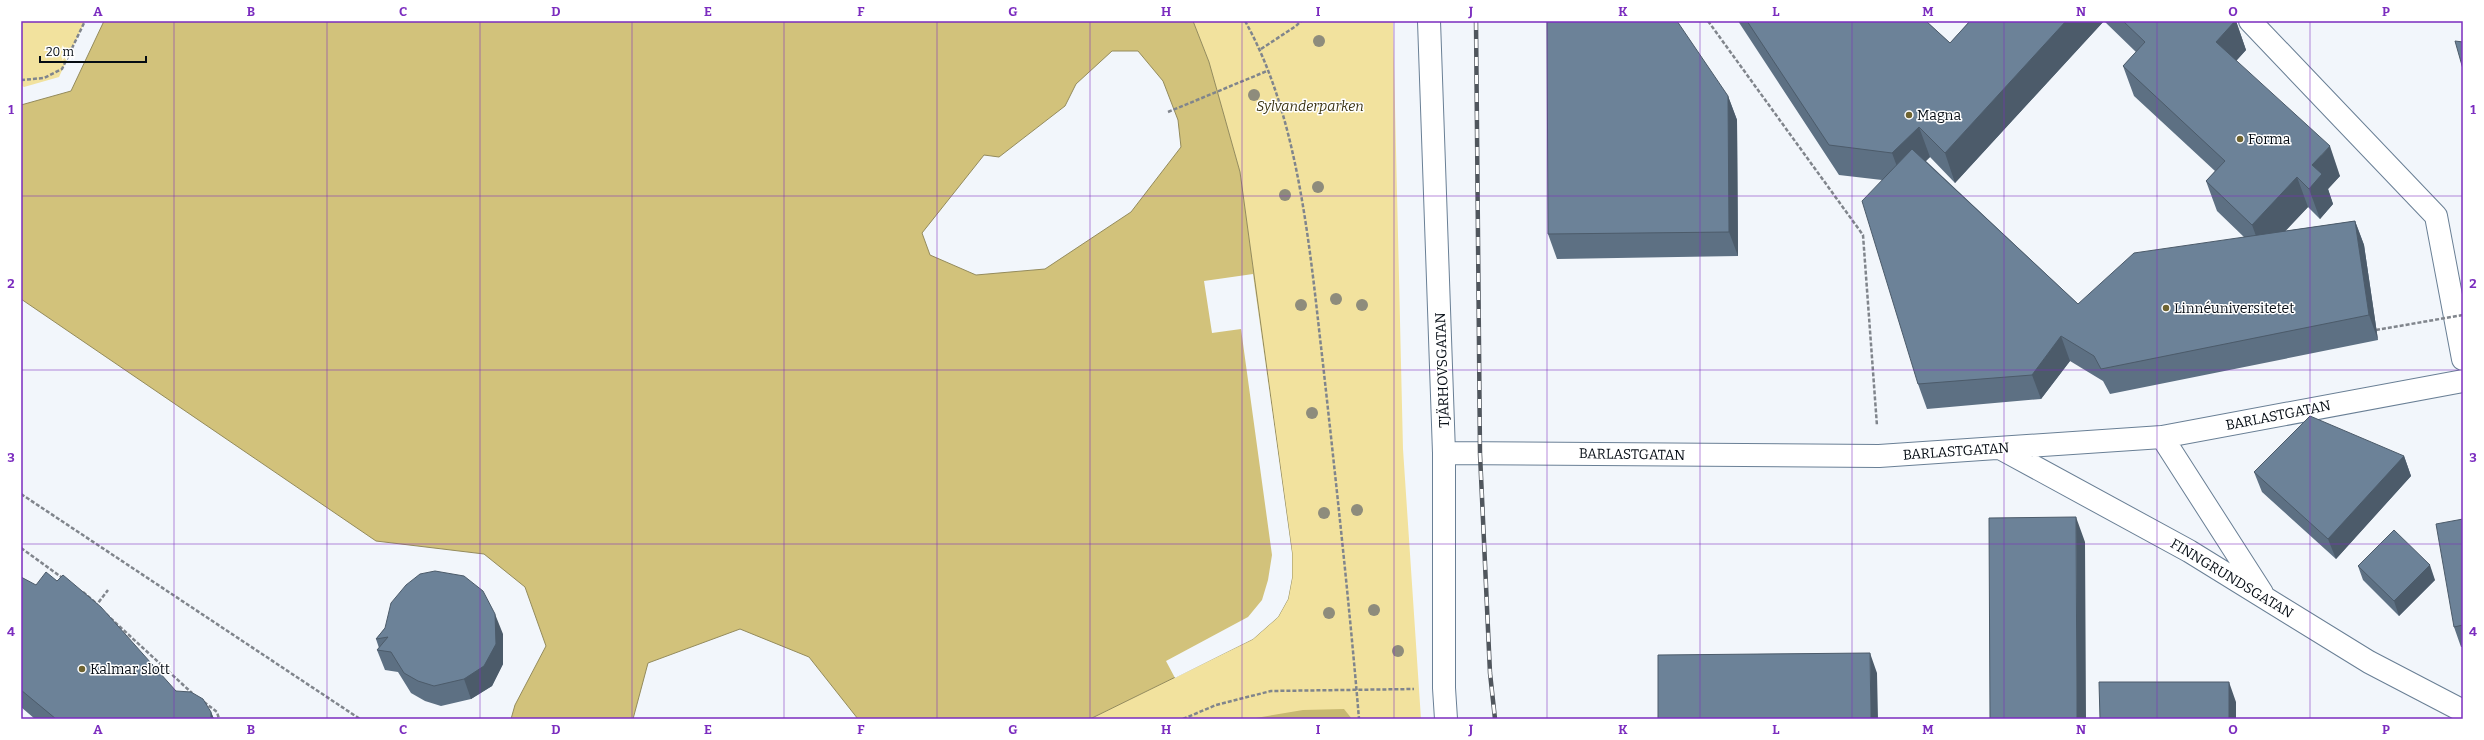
<svg xmlns="http://www.w3.org/2000/svg" width="2484" height="740" font-family="Bitter,serif">
	<style>
		.green { fill: #f2e29e }
		.forest { fill: #c7b870 }
		.water { fill: #d2c27b; stroke: #948b5c; fill-rule: evenodd }
		.pier { fill: #f2f6fb }
		.lines { fill: none; stroke-linecap: round; stroke-linejoin: round }
		.pedestrian-casing { stroke: #697f95; stroke-width: 24 }
		.minor-casing { stroke: #697f95; stroke-width: 24 }
		.path { stroke: #80858c; stroke-width: 2.5; stroke-dasharray: 4 2; stroke-linecap: butt }
		.pedestrian { stroke: #fff; stroke-width: 22 }
		.minor { stroke: #fff; stroke-width: 22 }
		.rail-casing { stroke: #50565d; stroke-width: 4.5 }
		.rail { stroke: #fff; stroke-width: 3; stroke-dasharray: 9; stroke-linecap: butt }
		.path-bridge { stroke: #80858c; stroke-width: 2.5; stroke-dasharray: 4 2; stroke-linecap: butt }
		.tree { fill: #8e8c7c }
		.wall { fill: #5d7083; fill-rule: evenodd }
		.shaded-wall { fill: #4c5b6a }
		.building { fill: #6c8298; stroke: #4c5b6a }
		.grid { fill: none; stroke: #7b2cbf; stroke-width: 1; stroke-opacity: 0.55 }
		.poi-dot { fill: #6f6431; stroke: #fff; stroke-width: 1.5 }
		.labels { text-anchor: middle; stroke-width: 3; stroke-linejoin: round; paint-order: stroke }
		.park-label { font-size: 14px; font-style: italic; fill: #3c3515; stroke: #fff }
		.poi-label { font-size: 14px; fill: #050c14; stroke: #fff; text-anchor: start }
		.street-label { font-size: 14px; fill: #050c14; stroke: #fff }
		.neatline { fill: none; stroke: #7b2cbf; stroke-width: 1.5 }
		.grid-label { font-size: 13px; text-anchor: middle; font-weight: bold; fill: #7b2cbf }
	</style>
	<rect width="100%" height="100%" fill="#f2f6fb"/>
	<!-- green -->
	<path class="green" d="M21,21h64l-26,56 -35,10 -3,-2z
		M1193,21h200l10,428 18,270h-331l163,-80 39,-87 -52,-380 -31,-110z"/>
	<!-- forest -->
	<path class="forest" d="M1344,709l8,10h-102l53,-9z"/>
	<!-- water -->
	<path class="water" d="M104,21h1089l16,41 31,110 52,381v25l-4,21 -10,18 -25,22 -163,80h-232l-49,-62 -69,-28 -92,34 -15,56h-122l4,-14 31,-59 -21,-59 -41,-33 -108,-13 -355,-242v-194l50,-14zM1112,51h26l25,30 15,39 3,27 -50,65 -86,57 -69,6 -46,-20 -8,-22 62,-78 15,2 66,-51 11,-22z"/>
	<!-- pier -->
	<path class="pier" d="M1253,274l39,279v25l-4,21 -10,18 -25,22 -78,39 -9,-17 82,-44 14,-17 6,-20 4,-25 -31,-226 -29,4 -8,-52z"/>
	<g class="lines">
		<defs>
			<path id="pedestrian" d="M2250,21l186,195 27,143"/>
			<path id="minor" d="M1429,21l15,432v235l2,31
				M2162,437l100,156
				M2000,448l189,103 180,111 94,49
				M1444,453l435,3 283,-19 301,-56"/>
		</defs>
		<!-- pedestrian casing -->
		<use href="#pedestrian" class="pedestrian-casing"/>
		<!-- minor casing -->
		<use href="#minor" class="minor-casing"/>
		<!-- path -->
		<path class="path" d="M1245,21c55,98 65,232 78,343 13,118 26,236 36,355
			M1708,21l155,214 14,191
			M1261,49l35,-23 5,-5
			M21,80l23,-2 18,-9 23,-48
			M1168,112l99,-41
			M21,494l339,225
			M21,548l43,31
			M83,592l14,12
			M106,614l86,79
			M204,702l13,10 2,7
			M1183,719l33,-14 55,-14 143,-2"/>
		<!-- pedestrian -->
		<use href="#pedestrian" class="pedestrian"/>
		<!-- minor -->
		<use href="#minor" class="minor"/>
		<defs>
			<path id="rail" d="M1476,21l4,433 10,219 5,46"/>
		</defs>
		<!-- rail casing -->
		<use href="#rail" class="rail-casing"/>
		<!-- rail -->
		<use href="#rail" class="rail"/>
		<!-- path-bridge -->
		<path class="path-bridge" d="M2376,330l87,-15
			M95,607l13,-17"/>
	</g>
	<!-- trees -->
	<g class="tree">
		<circle cx="1319" cy="41" r="6"/>
		<circle cx="1254" cy="95" r="6"/>
		<circle cx="1318" cy="187" r="6"/>
		<circle cx="1285" cy="195" r="6"/>
		<circle cx="1336" cy="299" r="6"/>
		<circle cx="1301" cy="305" r="6"/>
		<circle cx="1362" cy="305" r="6"/>
		<circle cx="1312" cy="413" r="6"/>
		<circle cx="1357" cy="510" r="6"/>
		<circle cx="1324" cy="513" r="6"/>
		<circle cx="1374" cy="610" r="6"/>
		<circle cx="1329" cy="613" r="6"/>
		<circle cx="1398" cy="651" r="6"/>
	</g>
	<!-- wall -->
	<path class="wall" d="M1738,21h188l24,22 20,-22h266l10,29 -10,11 104,115 -12,13 5,15 -13,15 -12,-12 -23,24 70,-10 9,24 14,95 -268,54 -7,-13 -33,-20 -29,38 -114,10 -9,-25 -36,-204 -43,-5zM2104,21l32,31 -13,14 11,30 81,75 -9,10 11,30 27,26 -166,67 -152,-143 4,-4 25,26z
		M1728,96l9,24 1,136 -181,3 -9,-25z
		M2404,456l7,20 -75,83 -74,-67 -8,-20z
		M2463,519v128h-2l-7,-20z
		M2358,566l77,14 -36,36 -36,-36z
		M21,577l155,114 35,21 3,7h-179l-14,-12z
		M385,628l118,6v30l-11,22 -21,13 -30,7 -16,-5 -14,-8 -13,-21 -13,-2 -8,-20 2,-2 -3,-9z"/>
	<!-- shaded-wall -->
	<path class="shaded-wall" d="M2066,21h38l-149,162 -10,-30z
		M2235,21h1l10,29 -19,21 -11,-29z
		M1728,96l9,24 1,136 -9,-24z
		M1919,127l11,30 -27,26 -11,-30z
		M2330,146l10,30 -12,13 5,15 -13,15 -11,-30 3,-24z
		M2297,177l11,30 -45,48 -11,-30z
		M2355,221l9,24 14,95 -9,-25z
		M2061,336l9,25 -29,38 -9,-24z
		M2404,456l7,20 -75,83 -8,-20z
		M2076,517l9,25 1,177h-9z
		M2430,565l5,15 -36,36 -5,-15z
		M495,614l8,20v30l-11,22 -21,13 -7,-20z
		M1870,653l7,20 1,46h-7z
		M2229,682l7,20v17h-7z
		M211,712l3,7h-3z"/>
	<!-- building -->
	<path class="building" d="M1547,21h130l51,75 1,136 -181,2z
		M1747,21h179l24,22 20,-22h96l-121,132 -26,-26 -27,26 -63,-8z
		M2123,21h112l-19,21 114,104 -18,19 10,9 -13,15 -12,-12 -45,48 -46,-44 19,-20 -102,-95 22,-24z
		M2455,41l8,1v27z
		M1912,149l166,155 56,-51 221,-32 14,94 -268,54 -7,-13 -33,-20 -29,39 -114,9 -56,-183z
		M2310,416l94,40 -76,83 -74,-67z
		M2076,517l1,202h-87l-1,-201z
		M2463,519v106l-9,2 -18,-103z
		M2394,530l36,35 -36,36 -36,-35z
		M435,571l29,5 19,15 12,23 1,30 -12,22 -20,13 -30,7 -16,-5 -14,-8 -13,-21 -14,-2 11,-13 -12,2 9,-11 6,-25 15,-18 14,-11z
		M46,572l11,9 6,-6 38,32 75,84 15,1 12,7 8,13v7h-155l-35,-29v-113l15,8z
		M1870,653l1,66h-213v-64z
		M2099,682h130v37h-129z"/>
	<!-- grid -->
	<path class="grid" d="M174,21v698M327,21v698M480,21v698M632,21v698M784,21v698M937,21v698M1090,21v698M1242,21v698M1394,21v698M1547,21v698M1700,21v698M1852,21v698M2004,21v698M2157,21v698M2310,21v698M21,196h2442M21,370h2442M21,544h2442"/>
	<!-- markers -->
	<g class="poi-dot">
		<circle cx="1909" cy="115" r="4"/>
		<circle cx="2240" cy="139" r="4"/>
		<circle cx="2166" cy="308" r="4"/>
		<circle cx="82" cy="669" r="4"/>
	</g>
	<g class="labels">
		<!-- park labels -->
		<g class="park-label">
			<text x="1310" y="111">Sylvanderparken</text>
		</g>
		<!-- poi labels -->
		<g class="poi-label">
			<text x="1917" y="120">Magna</text>
			<text x="2248" y="144">Forma</text>
			<text x="2174" y="313">Linnéuniversitetet</text>
			<text x="90" y="674">Kalmar slott</text>
		</g>
		<!-- street labels -->
		<g class="street-label">
			<text transform="translate(1442 370) rotate(-92)" y="5">TJÄRHOVSGATAN</text>
			<text transform="translate(2278 415) rotate(-11)" y="5">BARLASTGATAN</text>
			<text transform="translate(1956 451) rotate(-4)" y="5">BARLASTGATAN</text>
			<text transform="translate(1632 454) rotate(1)" y="5">BARLASTGATAN</text>
			<text transform="translate(2232 578) rotate(31)" y="5">FINNGRUNDSGATAN</text>
		</g>
	</g>
	<!-- border -->
	<rect width="2484" height="740" fill="none" stroke="#ffffff" stroke-width="44"/>
	<!-- scale -->
	<path d="M40 56v6h106v-6" fill="none" stroke="#050c14" stroke-width="2"/>
	<text x="46" y="56" font-size="12" fill="#050c14" stroke="#ffffff" stroke-width="3" paint-order="stroke">20 m</text>
	<rect x="22" y="22" width="2440" height="696" class="neatline"/>
	<g class="grid-label">
		<text x="98" y="16">A</text>
		<text x="251" y="16">B</text>
		<text x="403" y="16">C</text>
		<text x="556" y="16">D</text>
		<text x="708" y="16">E</text>
		<text x="861" y="16">F</text>
		<text x="1013" y="16">G</text>
		<text x="1166" y="16">H</text>
		<text x="1318" y="16">I</text>
		<text x="1471" y="16">J</text>
		<text x="1623" y="16">K</text>
		<text x="1776" y="16">L</text>
		<text x="1928" y="16">M</text>
		<text x="2081" y="16">N</text>
		<text x="2233" y="16">O</text>
		<text x="2386" y="16">P</text>
		<text x="11" y="114">1</text>
		<text x="2473" y="114">1</text>
		<text x="11" y="288">2</text>
		<text x="2473" y="288">2</text>
		<text x="11" y="462">3</text>
		<text x="2473" y="462">3</text>
		<text x="11" y="636">4</text>
		<text x="2473" y="636">4</text>
		<text x="98" y="734">A</text>
		<text x="251" y="734">B</text>
		<text x="403" y="734">C</text>
		<text x="556" y="734">D</text>
		<text x="708" y="734">E</text>
		<text x="861" y="734">F</text>
		<text x="1013" y="734">G</text>
		<text x="1166" y="734">H</text>
		<text x="1318" y="734">I</text>
		<text x="1471" y="734">J</text>
		<text x="1623" y="734">K</text>
		<text x="1776" y="734">L</text>
		<text x="1928" y="734">M</text>
		<text x="2081" y="734">N</text>
		<text x="2233" y="734">O</text>
		<text x="2386" y="734">P</text>
	</g>
</svg>
